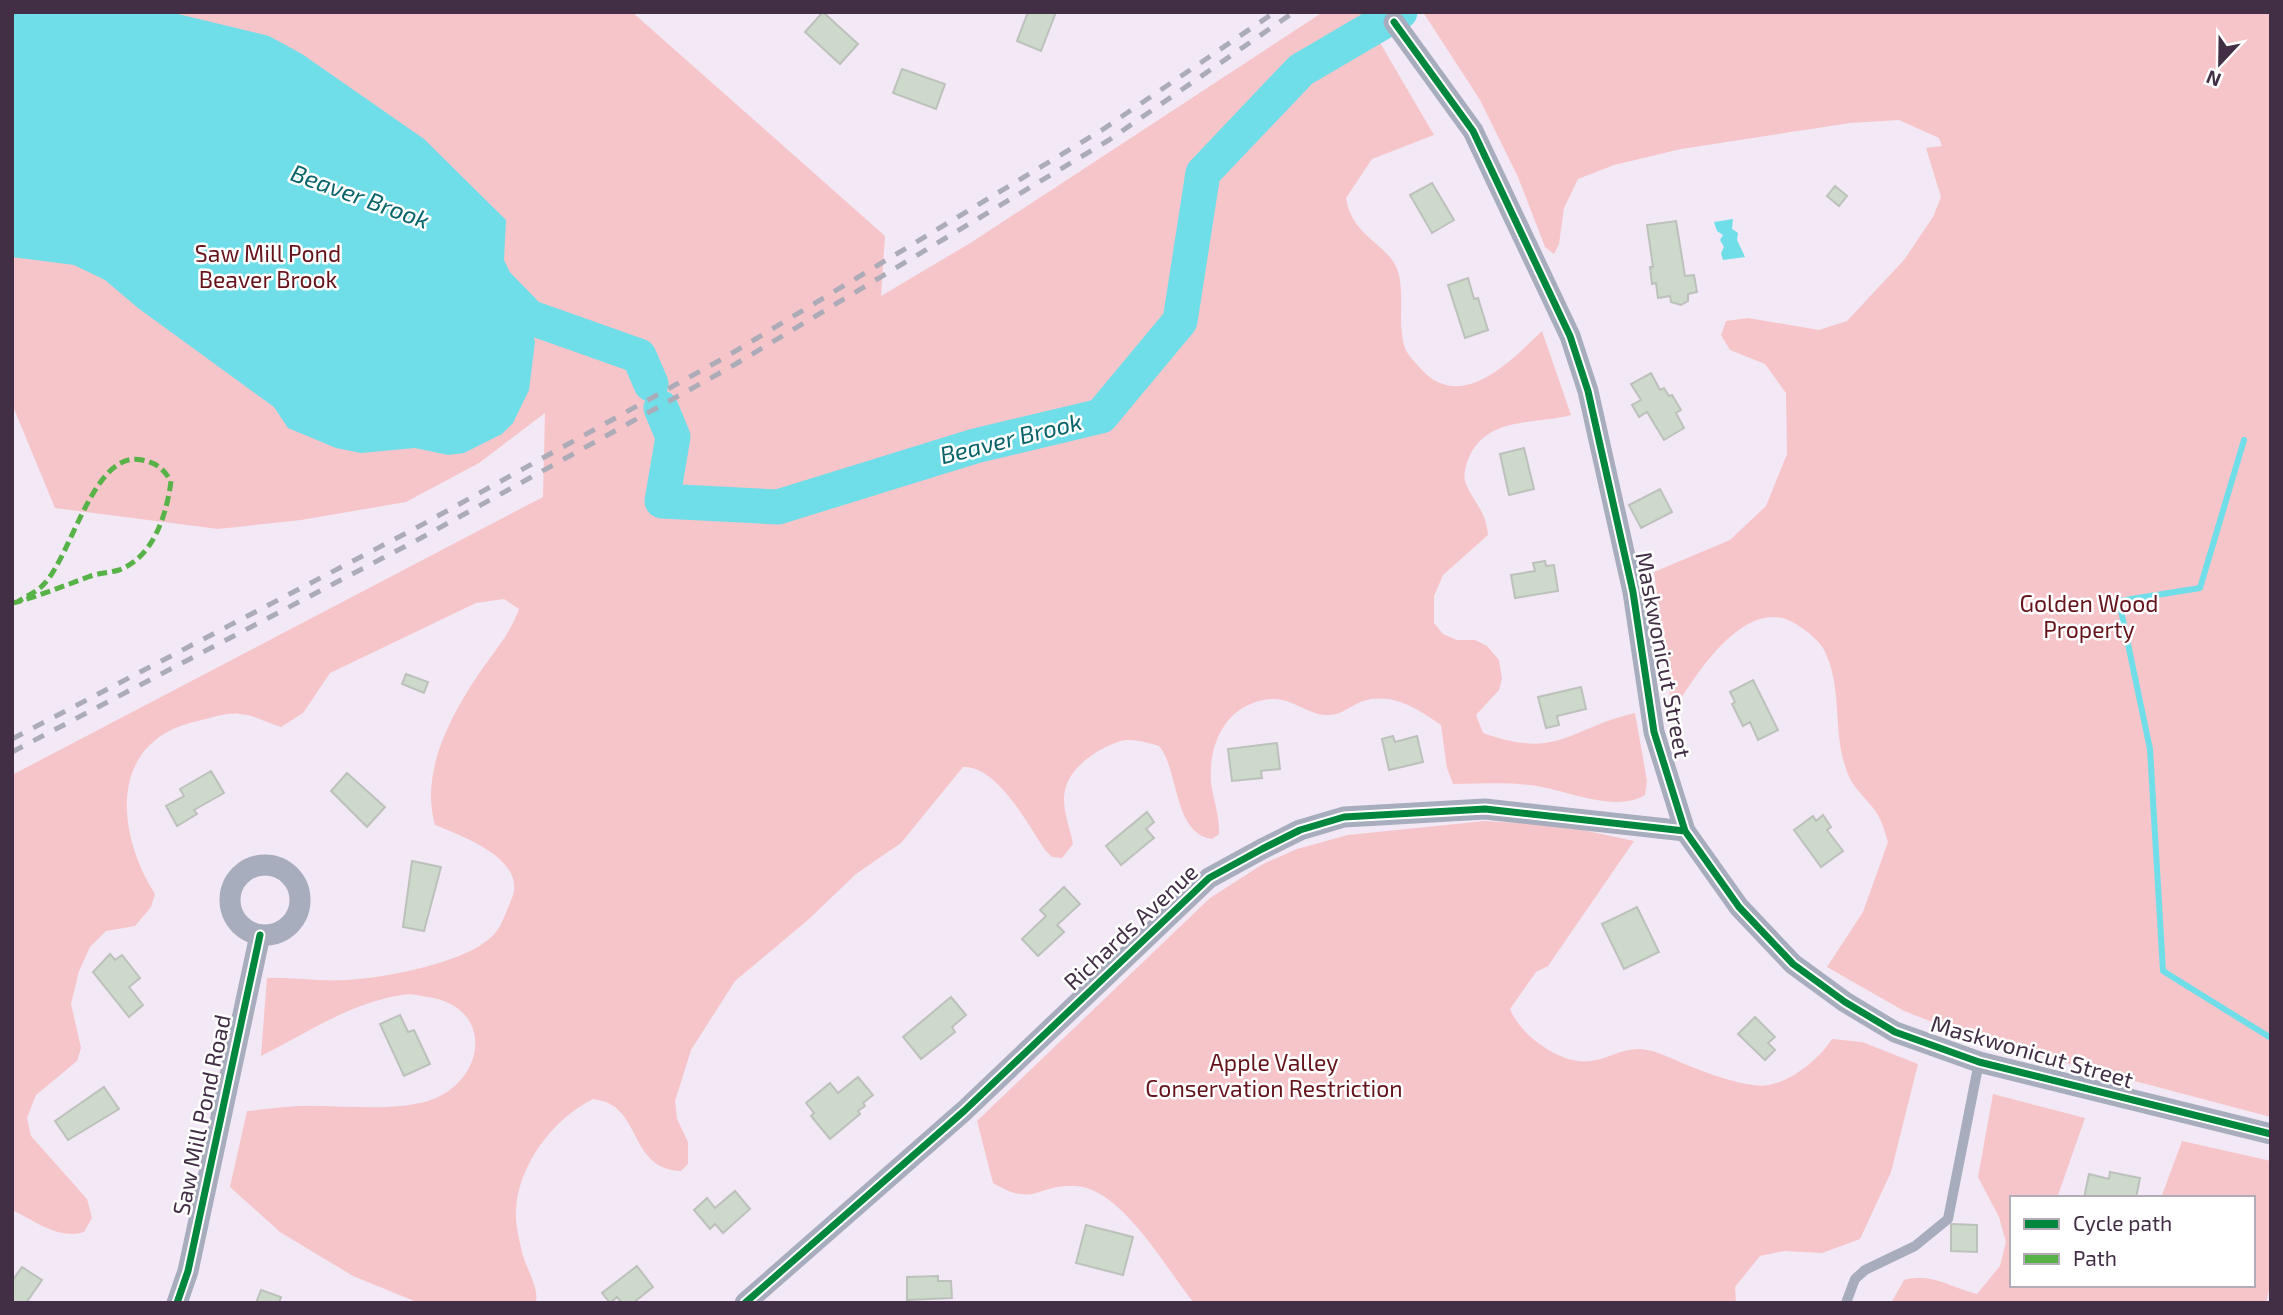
<svg xmlns="http://www.w3.org/2000/svg" width="2283" height="1315" font-family="'Exo 2',sans-serif">
	<style>
		.green { fill: #f6c5c9 }
		.water { fill: #6fdee9 }
		.lines { fill: none; stroke-linecap: round; stroke-linejoin: round }
		.stream { stroke: #6fdee9; stroke-width: 6 }
		.river { stroke: #6fdee9; stroke-width: 35 }
		.building { fill: #ccd9cb; stroke: #bdc1bc; stroke-width: 2 }
		.lane { stroke: #a7adbd; stroke-width: 10 }
		.street { stroke: #a7adbd; stroke-width: 21 }
		.rail { stroke: #acacb8; stroke-width: 5; stroke-dasharray: 12 12; stroke-linecap: butt }
		.quiet { stroke: #57b247; stroke-width: 5; stroke-dasharray: 10 5; stroke-linecap: butt }
		.cycleway-casing { stroke: #fff; stroke-width: 11 }
		.cycleway { stroke: #00873e; stroke-width: 7 }
		.labels { text-anchor: middle; stroke-width: 5; stroke-linejoin: round; paint-order: stroke }
		.park-label { font-size: 23px; fill: #65141b; stroke: #fff }
		.street-label { font-size: 23px; fill: #422e45; stroke: #fff }
		.water-label { font-size: 24px; font-style: italic; fill: #086469; stroke: #fff }
	</style>
	<rect width="100%" height="100%" fill="#f3e8f5"/>
	<!-- green -->
	<path class="green" d="M12,12h620l253,224 -4,60 91,-54 351,-230h39l72,123 -62,24 -26,39c6,41 46,46 53,77 5,23 -1,47 5,70 2,9 12,18 18,25 40,43 90,-10 120,-39l29,84c-36,10 -81,1 -101,40 -3,6 -7,19 -5,26 7,21 21,28 23,54l-45,40 -9,21v27l9,11 14,6h18l12,6 12,14 3,19 -3,11 -23,25 7,18c76,27 84,-4 152,-20l12,68 -2,14c-32,19 -82,-7 -116,-10 -25,-3 -51,-1 -76,-1l-6,-16 -6,-43c-23,-16 -48,-33 -78,-24 -12,4 -21,14 -34,14 -20,1 -37,-17 -56,-16 -45,2 -65,43 -62,83 2,18 9,34 8,52l-7,5c-39,-5 -33,-70 -53,-93 -11,-3 -27,-8 -38,-5 -23,7 -51,26 -56,49 -4,18 5,37 8,54l-11,14 -10,-1 -7,-7c-17,-25 -48,-85 -82,-83l-62,76 -45,31 -47,45 -74,62 -44,69 -16,51 2,18 11,23v22l-7,7c-47,-2 -41,-51 -71,-67 -5,-3 -12,-4 -17,-5 -39,19 -75,66 -77,111 -1,14 3,28 6,42 4,17 17,34 14,51h-117l-66,-27 -73,-44 -50,-45 17,-76c23,-2 47,-6 69,-5 37,0 77,5 112,-5 58,-18 68,-94 0,-104 -8,-1 -18,-4 -26,-2 -50,7 -97,39 -141,61l6,-78c26,-1 53,4 80,2 37,-2 126,-18 149,-48 7,-9 11,-23 16,-34 15,-39 -50,-62 -77,-73 -16,-55 19,-116 50,-160 14,-19 26,-34 34,-56l-15,-10 -28,4 -146,70 -27,40 -22,14c-13,-4 -27,-12 -41,-13 -13,-2 -29,4 -42,7 -90,19 -83,110 -43,173l-4,13 -16,19 -29,5 -16,16 -11,24 -8,33 10,44 -4,13 -41,34 -9,23 4,18 56,63 5,19 -8,14c-25,8 -49,-11 -72,-22v-435l531,-278 2,-84 -66,50 -73,39 -105,18 -83,9 -163,-21 -43,-104z
		M1423,12h848v1105l-292,-77 -75,-29 -77,-44 36,-55 25,-70c-3,-10 -6,-21 -12,-30 -8,-12 -23,-24 -28,-38 -16,-38 -5,-82 -22,-120 -5,-13 -18,-22 -30,-30 -50,-32 -102,53 -124,89l-18,-141 76,-32 36,-34 21,-52 -1,-61 -21,-29 -35,-14 -9,-15 5,-14 22,-3 71,12 28,-9 57,-61 29,-43 8,-20 -15,-49 16,-2 -3,-8 -40,-18 -49,3 -169,26 -67,16 -36,14 -14,29 -5,36 -5,10 -9,-7 -27,-70 -38,-77z
		M1485,821l79,5 70,15 -86,125 -12,6 -26,37c10,26 51,56 80,52 20,-2 36,-16 57,-11 13,2 27,10 40,15 20,8 61,24 82,20 25,-5 50,-26 63,-46l30,3 56,22 -27,108 -31,67 -38,14 -38,-2 -24,5 -25,31 1,16h-542c-28,-34 -72,-115 -119,-117 -39,-2 -40,22 -82,-3l-16,-62 233,-223 53,-34 34,-15 51,-14z
		M1993,1094l92,24 -28,80h-45v87h241v-87h-92l21,-57 89,20v121l-5,21h-375l13,-23c27,-8 47,8 73,14l23,-28 6,-24 -7,-25 -21,-40z"/>
	<!-- water -->
	<path class="water" d="M12,12l166,2 91,22 33,18 122,85 82,81 -2,40 21,44 10,38 -6,48 -16,33 -11,11 -38,19 -16,2 -33,-7 -54,5 -25,-5 -48,-20 -14,-21 -136,-99 -33,-28 -31,-15 -62,-8z
		M1733,219l-1,10 6,4 -1,7 8,17 -22,3 -2,-7 3,-6 -4,-7 3,-5 -6,-4 -3,-9z"/>
	<g class="lines">
		<!-- stream -->
		<path class="stream" d="M2244,440l-44,148 -81,13 31,148 13,222 108,67"/>
		<!-- river -->
		<path class="river" d="M495,282l34,35 110,39 12,28
			M661,408l12,29 -11,64 116,6 197,-61 126,-30 79,-95 23,-148 98,-103 99,-58"/>
	</g>
	<!-- building -->
	<path class="building" d="M823,12l35,32 -18,20 -35,-32z
		M1028,12h28l-15,39 -24,-10z
		M902,69l43,15 -9,25 -43,-16z
		M1432,183l22,37 -22,13 -22,-38z
		M1835,186l12,10 -8,10 -12,-10z
		M1676,221l9,55 9,-1 3,17 -9,2v7l-7,4 -10,-3 -1,-6 -12,2 -2,-15 -4,1 -2,-17h3l-6,-42z
		M1468,278l6,21 4,-1 10,32 -23,8 -17,-53z
		M1651,373l9,17 4,-2 5,8 3,-1 9,15 -5,3 8,15 -20,12 -17,-28 -8,5 -7,-12 9,-5 -10,-16z
		M1524,448l10,41 -25,6 -9,-41z
		M1660,489l12,23 -31,16 -12,-23z
		M1545,561l1,5 8,-1 4,26 -43,7 -4,-23 24,-4 -2,-8z
		M406,674l22,8 -4,11 -22,-9z
		M1753,680l25,50 -20,10 -8,-18 -7,4 -11,-22 3,-2 -5,-10z
		M1581,687l5,22 -29,7 2,9 -13,3 -8,-31z
		M1393,736l2,6 22,-6 6,26 -34,8 -7,-31z
		M1277,743l3,26 -19,2 1,7 -30,3 -4,-32z
		M211,771l13,22 -30,17 3,4 -20,12 -11,-20 18,-10 -4,-7z
		M347,773l38,34 -18,20 -36,-36z
		M1147,812l7,10 -8,7 8,9 -33,27 -15,-19z
		M1823,815l8,12 -4,3 16,21 -22,16 -27,-37 19,-14 3,5z
		M412,861l29,6 -17,64 -21,-4z
		M1064,887l16,17 -23,21 7,7 -26,24 -16,-17 24,-23 -6,-6z
		M1637,907l22,45 -35,17 -22,-45z
		M110,954l5,6 7,-5 18,23 -11,9 14,18 -14,12 -36,-45z
		M951,997l15,18 -14,12 3,5 -34,27 -18,-22z
		M400,1015l8,17 6,-2 16,34 -26,12 -24,-52z
		M1755,1017l20,20 -7,6 7,7 -10,10 -27,-26z
		M858,1077l15,18 -10,8 2,3 -7,5 2,3 -30,25 -19,-23 3,-3 -8,-10 24,-20 8,10z
		M104,1087l15,22 -51,31 -13,-19z
		M2110,1172l30,6 -4,20h-52l5,-24 20,5z
		M735,1191l15,18 -27,24 -8,-9 -5,5 -16,-19 13,-12 8,10z
		M1951,1224l26,1v27l-26,-1z
		M1086,1225l47,12 -10,38 -47,-12z
		M637,1266l16,21 -20,16h-11l-5,-6 -7,6 -8,-10z
		M22,1267l20,13 -16,23h-14v-22z
		M938,1276v5h13l1,17 -45,2v-23z
		M261,1290l20,7 -2,6h-23z"/>
	<g class="lines">
		<!-- lane -->
		<path class="lane" d="M1846,1303l9,-24 10,-9 50,-24 33,-27 31,-157"/>
		<!-- street -->
		<path class="street" d="M1394,22l79,109 97,205 18,55 45,201 21,140 31,99 54,76 54,57 52,38 50,30 84,30 292,72
			M230 900a35 35 0 1 1 70 0a35 35 0 1 1-70 0Z
			M177,1303l11,-32 72,-336
			M745,1303l219,-192 245,-233 53,-29 38,-19 44,-13 141,-8 200,22"/>
		<!-- rail -->
		<path class="rail" d="M12,739l404,-211 308,-170 378,-228 173,-118
			M12,752l409,-214 308,-170 380,-228 185,-128"/>
		<!-- quiet -->
		<path class="quiet" d="M12,603l5,-1c24,-7 47,-16 71,-25 10,-4 21,-4 31,-7 35,-13 48,-57 52,-89 -8,-13 -15,-18 -29,-21 -48,-11 -70,95 -98,124 -7,8 -19,13 -27,18"/>
		<defs>
			<path id="cycleway" d="M1394,22l79,109 97,205 18,55 45,201 21,140 31,99 54,76 54,57 52,38 50,30 84,30 292,72
				M177,1303l11,-32 72,-336
				M745,1303l219,-192 245,-233 53,-29 38,-19 44,-13 141,-8 200,22"/>
		</defs>
		<!-- cycleway casing -->
		<use href="#cycleway" class="cycleway-casing"/>
		<!-- cycleway -->
		<use href="#cycleway" class="cycleway"/>
	</g>
	<g class="labels">
		<!-- park labels -->
		<g class="park-label">
			<text x="268" y="262">Saw Mill Pond<tspan x="268" dy="26">Beaver Brook</tspan></text>
			<text x="2089" y="612">Golden Wood<tspan x="2089" dy="26">Property</tspan></text>
			<text x="1274" y="1071">Apple Valley<tspan x="1274" dy="26">Conservation Restriction</tspan></text>
		</g>
		<!-- street labels -->
		<g class="street-label">
			<text transform="translate(1663 655) rotate(79)" y="8">Maskwonicut Street</text>
			<text transform="translate(1131 927) rotate(-43)" y="8">Richards Avenue</text>
			<text transform="translate(2032 1052) rotate(16)" y="8">Maskwonicut Street</text>
			<text transform="translate(202 1115) rotate(-78)" y="8">Saw Mill Pond Road</text>
		</g>
		<!-- water labels -->
		<g class="water-label">
			<text transform="translate(360 197) rotate(20)" y="8">Beaver Brook</text>
			<text transform="translate(1011 439) rotate(-14)" y="8">Beaver Brook</text>
		</g>
	</g>
	<!-- border -->
	<rect width="2283" height="1315" fill="none" stroke="#422e45" stroke-width="28"/>
	<!-- legend -->
	<rect x="2010" y="1196" width="245" height="91" fill="#ffffff" stroke="#b3abb5" stroke-width="2"/>
	<rect x="2024" y="1219" width="35" height="10" fill="#00873e" stroke="#b3abb5" stroke-width="2"/>
	<text x="2073" y="1231" font-size="21" fill="#422e45">Cycle path</text>
	<rect x="2024" y="1254" width="35" height="10" fill="#57b247" stroke="#b3abb5" stroke-width="2"/>
	<text x="2073" y="1266" font-size="21" fill="#422e45">Path</text>
	<!-- north arrow -->
	<g transform="translate(2220 63) rotate(202)" stroke="#ffffff" stroke-width="5" paint-order="stroke">
	<path d="M0-5L12 26L0 18L-12 26Z" fill="#422e45"/>
	<text y="-10" font-size="19" font-weight="bold" text-anchor="middle" fill="#422e45">N</text>
	</g>
</svg>
